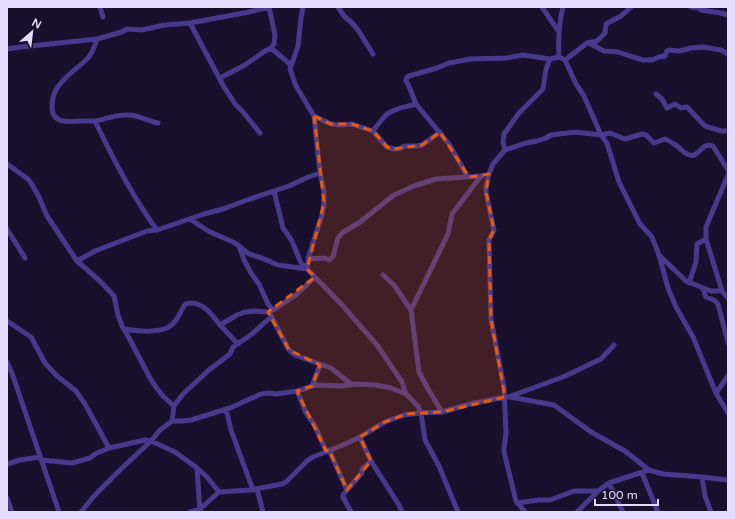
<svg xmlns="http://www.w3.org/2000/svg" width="735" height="519" font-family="'Varela Round',sans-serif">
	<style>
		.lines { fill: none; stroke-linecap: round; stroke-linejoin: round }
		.street { stroke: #473a8d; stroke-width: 5 }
		.marked { fill: #e8590c; fill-opacity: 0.2; stroke: #e8590c; stroke-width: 3; stroke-dasharray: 8 5; stroke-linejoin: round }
	</style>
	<rect width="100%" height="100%" fill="#19102d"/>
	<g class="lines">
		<!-- street -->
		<path class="street" d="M100,7l3,10
			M303,7l-2,11 -3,28 -8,23 6,17 18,30 6,57 4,19v11l-2,12 -13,40 -2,14 36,37 34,39 25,37 4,12
			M338,7l6,9 7,6 7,8 15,24
			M542,7l17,25
			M691,7l7,1 3,2 20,3 7,2
			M190,23l34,64 11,17 8,8 17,21
			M97,39c-2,6 -5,15 -9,19 -10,10 -22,17 -31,30 -4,6 -5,12 -5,20 1,16 16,14 28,13 5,0 11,0 15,0 11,-2 22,-7 33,-6 10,0 20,6 30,8
			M589,43l15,8 14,1 15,5 10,3h9l7,-3 6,-1 2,-5 2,-1 10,1 12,-3 13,-1 17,3 7,4
			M271,48l20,17
			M7,49l14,-2 76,-8 25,-7 5,-3 15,1 22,-5 26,-2 59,-11 20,-5
			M559,57c-1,-17 0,-34 4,-50
			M565,60l22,-17 10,-2 8,-8 1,-9 15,-8 10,-9
			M220,78l25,-13 20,-14 6,-3 3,-4 1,-9 -6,-28
			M656,94l6,5 5,9 8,-4 6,4 6,-1 18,19 16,5h7
			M314,116l17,8 9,1 12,-1 21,7 14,16 7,2h4l7,-3h12l5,-1 18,-13
			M95,121c18,38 37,75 62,109
			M373,131c4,-5 8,-11 13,-16 8,-7 20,-8 30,-11
			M505,150l-2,-8 1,-8 15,-21 24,-24 3,-20 4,-10
			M7,164l21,15 3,4 8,14 8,19 30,45 23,20 14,15 4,19 4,11 7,12 21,40 5,8 8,10 11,10 -2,15
			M468,177l-19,-33 -33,-40 -8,-20 -2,-3 1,-4 2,-1 28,-8 12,-5 22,-4 36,-1 16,-3 27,4 9,-2 6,3 11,24 8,12 17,39 6,8 12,39 21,42 12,13 7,18 9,33 8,19 17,30 23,56 12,20
			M274,191l9,37 9,13 9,22 5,5
			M190,219l18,12 27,12 14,11 13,4 16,7 29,4
			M7,229l18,29
			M706,239l16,52
			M240,249l4,11 7,13 8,11 9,20 5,6
			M660,256l26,25 25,10h11l4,5 2,2
			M308,259l16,-1 5,2 4,-3 5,-19 4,-5 18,-11 34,-27 20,-9 22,-7 46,-3
			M77,261l18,-10 52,-20 10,-1 47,-16 22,-6 21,-8 42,-14 17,-8 14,-5
			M383,275l11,10 17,25
			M689,283l7,-21 1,-18 9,-5v-12l22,-52
			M703,289l3,8 8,3 4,4 10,39
			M270,314l19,36 6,5 8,3 28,10 20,16
			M7,321l24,16 14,26 12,13 19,15 9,13 24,44
			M220,325l17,18
			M124,329c14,2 29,4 43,-1 9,-4 12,-14 17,-22 2,-3 4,-3 8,-3 13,1 21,13 28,22l17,-10 8,-3 9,-1 14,1 5,-2 23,-15 19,-18
			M7,362l5,11 47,139
			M312,386l8,-21
			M297,391l9,22 9,13 11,25
			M716,393l12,-17
			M511,396l52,-19 38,-18 13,-14
			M174,406l9,-12 26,-24 21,-16 3,-7 19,-13 19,-17
			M226,409l5,21 22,60
			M442,412l-14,-23 -9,-17 -8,-62 37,-76 4,-20 29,-38
			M360,437l11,24 28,44 3,7
			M329,450l17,38 1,2 -4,5v2l8,15
			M41,460l31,3 18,-5 5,-4 14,-6 36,-8 6,1 24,11 22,16 10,9 12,15 31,-2 32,-6 4,-2 22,-22 5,-3 30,-12 17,-8 25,-15 19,-7 17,-2 21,-1 28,-8 35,-7h5l44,8 37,27 34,19 24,19 14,4 39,3 26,3
			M7,464l13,-4 20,-3
			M197,468l3,44
			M642,473l16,39
			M702,477l3,19 6,16
			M609,483l14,29
			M257,489l6,23
			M347,490l15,-17v-4l9,-8
			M7,498l5,14
			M517,503l22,-3h11l24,-9h24
			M81,512l14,-17 26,-26 30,-28 9,-11 12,-9h11l8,-1 39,-12 31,-14 8,-1 7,1 21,-3 19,-6 25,1 15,-2 20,1 15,3 15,6 12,12 3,7 4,27 14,26 19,46
			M190,512l10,-3 19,-17
			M525,512l-9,-11 -12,-49v-3l2,-16 -2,-45 -13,-69 -2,-79 5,-10 -8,-38v-5l3,-13 4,-10 12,-14 21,-7 11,-2 9,-3 5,-3 24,-3 26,3 9,-2 15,6 17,-5 4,1 8,8 11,-4c3,1 6,3 9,5 6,3 9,10 16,11 9,3 11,-13 23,-9l15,24
			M577,512l21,-21 11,-8 40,-13"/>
	</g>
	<!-- marked area -->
	<path class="marked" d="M314,116l17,8h21l21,7 14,16 7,2 28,-4 18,-13 29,45 20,-3 -3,18 8,38 -5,10 2,79 14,78 -63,15 -35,2 -22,8 -25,15 11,24 -24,29 -18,-40 -3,1 -29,-60 15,-5 8,-21 -31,-15 -21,-38 47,-35 -8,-8 17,-66z"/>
	<!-- border -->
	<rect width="735" height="519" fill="none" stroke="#e4dcff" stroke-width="16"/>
	<!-- north arrow -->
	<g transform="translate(32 32) rotate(28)" stroke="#19102d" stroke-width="3" paint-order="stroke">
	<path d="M0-3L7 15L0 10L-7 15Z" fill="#e4dcff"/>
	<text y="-6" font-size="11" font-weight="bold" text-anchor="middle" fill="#e4dcff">N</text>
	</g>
	<!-- scale -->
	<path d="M595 499v6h63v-6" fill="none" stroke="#e4dcff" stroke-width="2"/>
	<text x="601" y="499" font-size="12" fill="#e4dcff" stroke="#19102d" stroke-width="3" paint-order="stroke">100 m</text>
</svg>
